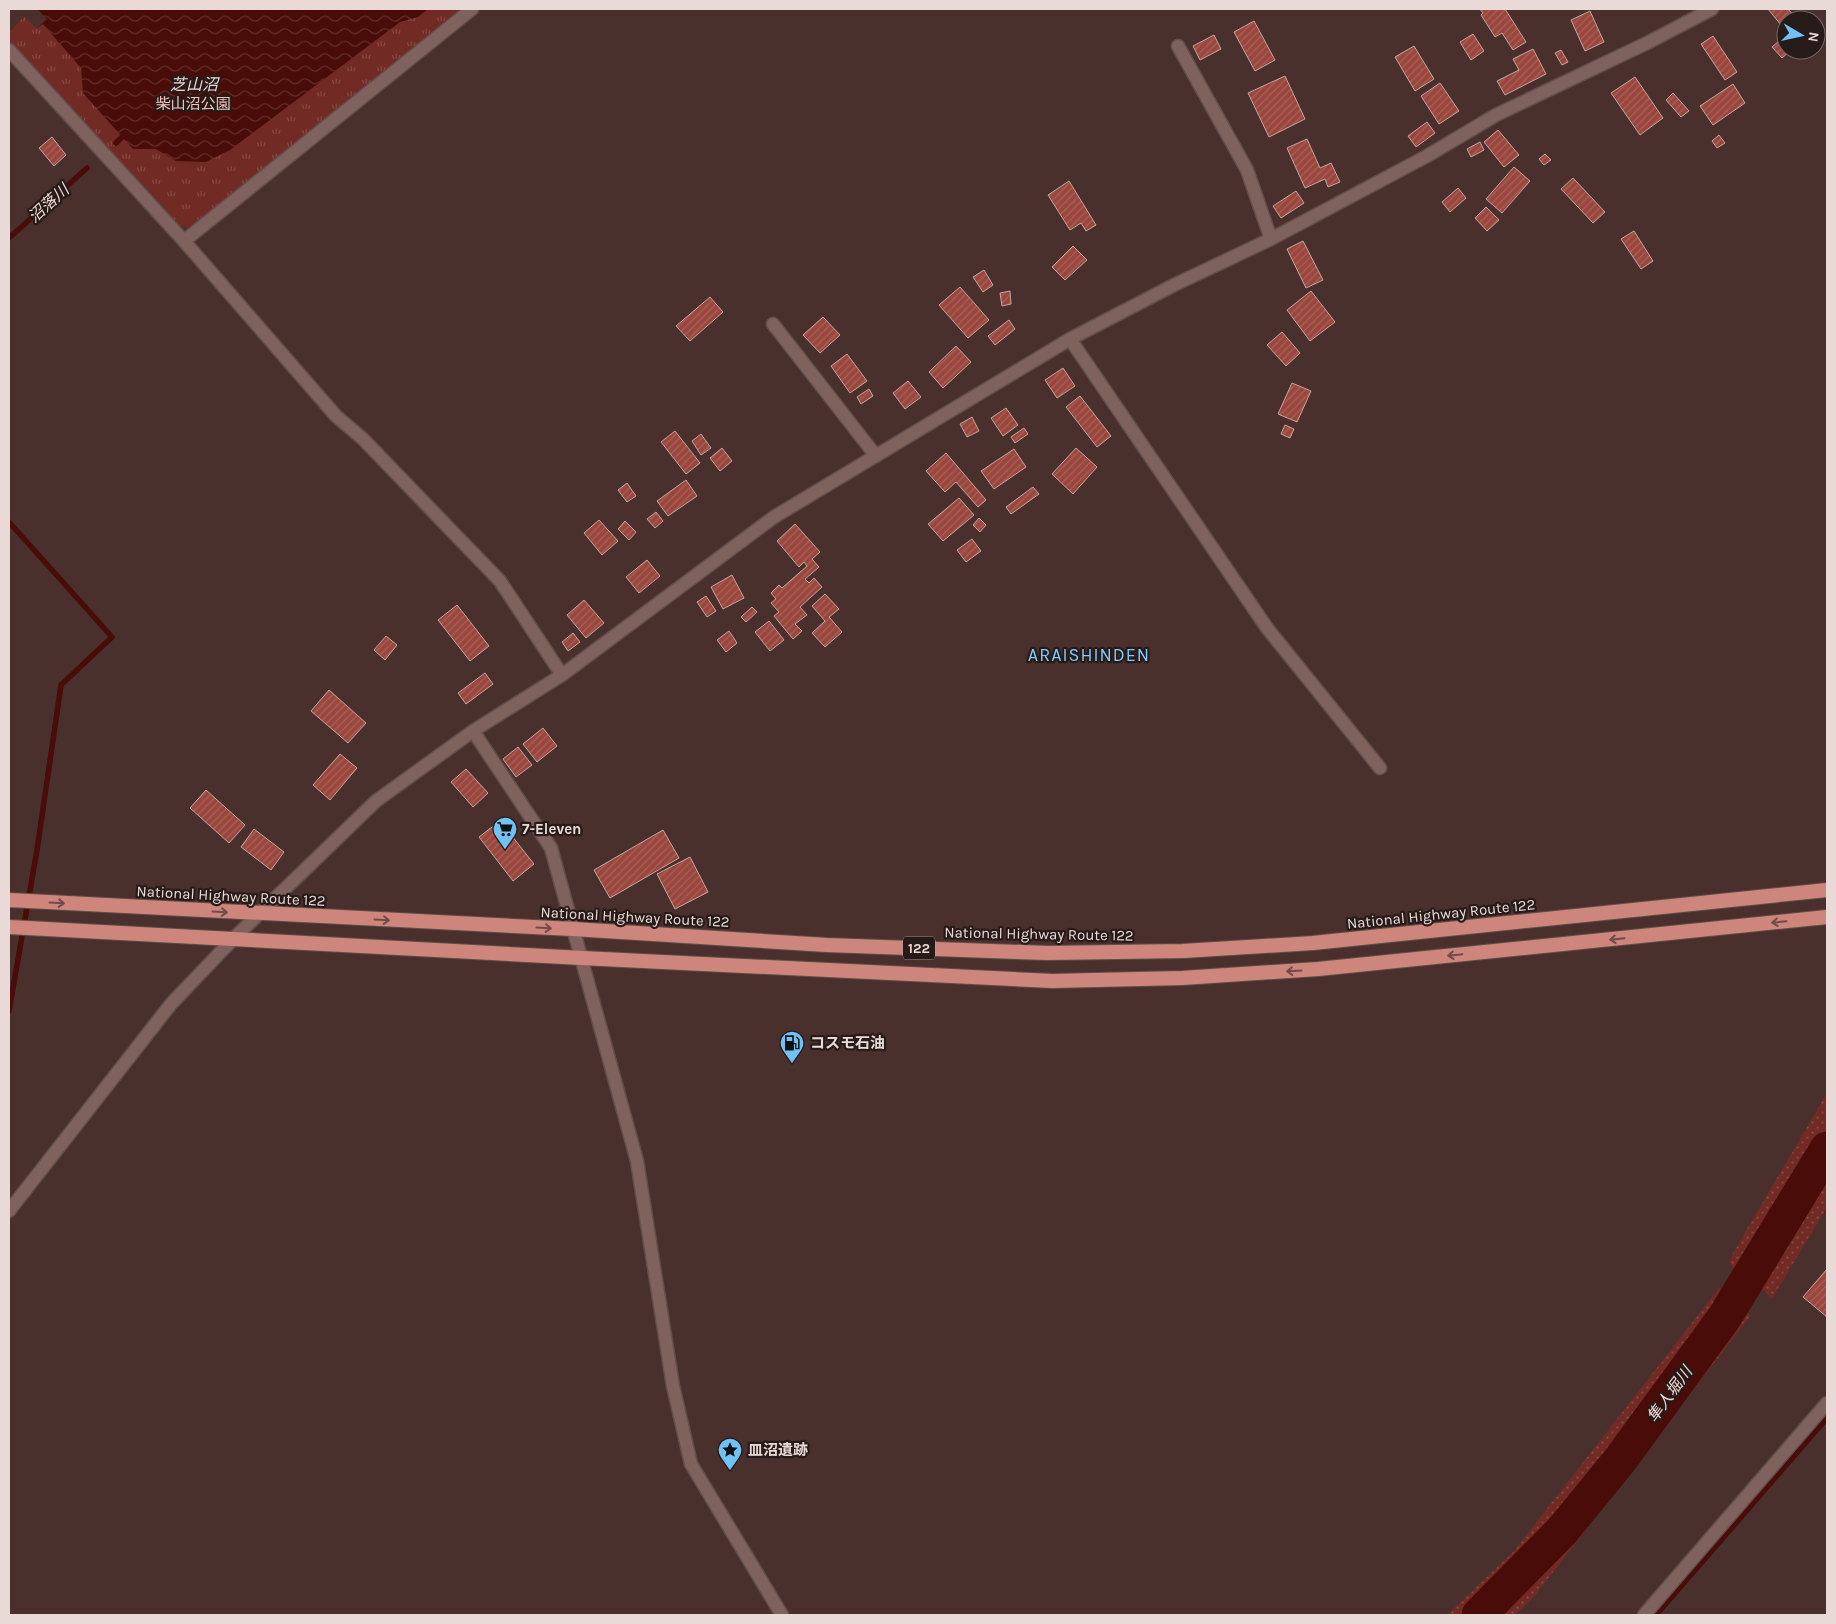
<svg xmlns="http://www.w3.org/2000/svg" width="1836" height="1624" font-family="Karla,'Noto Sans JP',sans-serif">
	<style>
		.grass { fill: url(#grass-dots) }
		.park { fill: url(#park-tufts) }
		.water { fill: url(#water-waves) }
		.pier { fill: #49302c }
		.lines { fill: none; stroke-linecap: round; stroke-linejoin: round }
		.stream { stroke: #490c08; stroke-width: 5.5 }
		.river { stroke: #490c08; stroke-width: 35 }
		.building { fill: url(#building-hatch); stroke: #c5a6a1 }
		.minor-casing { stroke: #634e4b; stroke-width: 15 }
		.trunk-casing { stroke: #634e4b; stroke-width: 16 }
		.minor { stroke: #7f625e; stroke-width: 12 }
		.trunk { stroke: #ce867c; stroke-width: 14 }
		.oneway { stroke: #724b46 }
		.labels { text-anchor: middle; stroke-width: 4.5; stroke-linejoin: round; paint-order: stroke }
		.shield { fill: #271b19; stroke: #b0a19e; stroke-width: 1 }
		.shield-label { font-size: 14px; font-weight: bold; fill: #eadad7 }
		.park-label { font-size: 15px; fill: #f7c5be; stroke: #271b19 }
		.poi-label { font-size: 15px; font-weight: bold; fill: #eadad7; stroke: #271b19; text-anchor: start }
		.street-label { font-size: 15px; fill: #eadad7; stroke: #271b19 }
		.water-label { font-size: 16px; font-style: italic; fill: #efd6d2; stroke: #271b19 }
		.quarter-label { font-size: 18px; letter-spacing: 1px; fill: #83ccfc; stroke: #271b19 }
	</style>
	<defs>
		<pattern id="grass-dots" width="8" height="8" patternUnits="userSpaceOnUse" patternTransform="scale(1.25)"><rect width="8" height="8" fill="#712b24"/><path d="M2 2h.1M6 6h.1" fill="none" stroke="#854943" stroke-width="1.8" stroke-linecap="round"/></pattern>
		<pattern id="park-tufts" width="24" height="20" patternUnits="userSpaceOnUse" patternTransform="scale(1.25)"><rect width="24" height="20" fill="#712b24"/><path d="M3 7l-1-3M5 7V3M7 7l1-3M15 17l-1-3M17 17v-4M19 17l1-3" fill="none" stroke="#854943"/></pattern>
		<pattern id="water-waves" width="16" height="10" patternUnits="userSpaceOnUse" patternTransform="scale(1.25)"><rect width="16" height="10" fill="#490c08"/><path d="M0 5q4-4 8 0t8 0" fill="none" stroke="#632f2b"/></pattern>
		<pattern id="building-hatch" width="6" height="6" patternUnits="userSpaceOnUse" patternTransform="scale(1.25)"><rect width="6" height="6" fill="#9a463d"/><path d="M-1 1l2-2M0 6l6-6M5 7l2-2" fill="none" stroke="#a86058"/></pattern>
	</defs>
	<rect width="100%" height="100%" fill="#49302c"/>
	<!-- grass -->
	<path class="grass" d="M1827,1093v40l-86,141 -12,-11 4,-10z
		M1827,1163v44l-55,92 -16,-16z
		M1719,1288l11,7 -102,145 -65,78 -95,97h-21l67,-64z
		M1739,1307l12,8 -217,282 -19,18h-27l79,-79 53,-64z"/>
	<!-- park -->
	<path class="park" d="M9,9h452c-88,75 -180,144 -269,219l-18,-4 -165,-182z"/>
	<!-- water -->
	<path class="water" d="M9,9h419l-10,8 -18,5 -170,128 -24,12 -30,-1 -20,-12h-23l-50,-56 -2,-25 -38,-44 -6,4 -13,-12 -15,16z"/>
	<!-- pier -->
	<path class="pier" d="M9,9h28l10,10 -10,9 -13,-12 -15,16z"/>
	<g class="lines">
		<!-- stream -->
		<path class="stream" d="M116,143l5,-5
			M9,238l78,-70
			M9,522l103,115 -51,48 -24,165 -28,161
			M1656,1615l171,-197"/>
		<!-- river -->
		<path class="river" d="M1479,1615l83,-84 58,-71 104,-142 103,-169"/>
	</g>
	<!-- building -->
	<path class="building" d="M1480,9h25l21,33 -13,8 -11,-17 -7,4 -14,-22 2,-2z
		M1768,9h20l6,7 -13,9z
		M1590,11l14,31 -19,9 -14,-31z
		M1254,21l21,39 -20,11 -21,-39z
		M1473,34l11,17 -13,9 -11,-18z
		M1214,35l7,14 -21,11 -7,-14z
		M1786,35v15h5l-9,8 -10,-11z
		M1713,36l24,36 -12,8 -24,-36z
		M1414,46l20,33 -19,12 -20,-34z
		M1533,49l13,25 -41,21 -8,-14 22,-11 -6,-11z
		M1561,50l7,12 -6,3 -7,-12z
		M1285,76l20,43 -36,18 -21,-44z
		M1635,77l28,41 -23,17 -29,-42z
		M1440,83l19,28 -20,13 -18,-28z
		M1733,84l12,19 -32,22 -13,-19z
		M1673,93l16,18 -8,6 -15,-17z
		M1427,122l8,11 -19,14 -8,-11z
		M1498,130l21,25 -15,12 -20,-25z
		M1719,135l6,8 -8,5 -5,-7z
		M52,137l14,18 -12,11 -15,-18z
		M1307,139l13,29 11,-5 9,19 -12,5 -3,-8 -20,9 -18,-40z
		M1480,142l4,8 -13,7 -4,-8z
		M1545,154l6,6 -7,5 -5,-6z
		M1514,167l16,14 -28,32 -16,-14z
		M1573,178l32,34 -12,11 -32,-34z
		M1069,181l27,44 -10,6 -5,-8 -11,7 -22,-35z
		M1458,188l8,10 -16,14 -8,-10z
		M1296,191l8,12 -23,15 -8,-12z
		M1486,207l13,13 -12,11 -12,-13z
		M1634,231l19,30 -12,8 -20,-30z
		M1303,241l20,39 -17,8 -19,-39z
		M1073,246l14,14 -22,20 -13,-13z
		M984,270l9,15 -10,7 -10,-15z
		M960,287l29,33 -21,18 -29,-33z
		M1010,291l1,13 -9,2 -2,-13z
		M1311,291l24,31 -25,19 -23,-31z
		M710,297l13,15 -33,29 -14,-15z
		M823,317l17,18 -20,18 -17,-18z
		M1009,320l6,9 -20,16 -7,-9z
		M1282,332l18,21 -14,13 -19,-21z
		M956,346l15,16 -28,26 -14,-16z
		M847,354l20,27 -17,12 -19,-27z
		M1063,368l12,18 -18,12 -12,-18z
		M908,381l13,16 -16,12 -12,-16z
		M1292,383l19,8 -14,31 -19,-8z
		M869,389l4,7 -12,8 -4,-7z
		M1080,396l31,40 -14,11 -31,-40z
		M1006,408l12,17 -15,11 -12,-18z
		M972,417l7,14 -12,6 -7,-13z
		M1285,425l9,4 -4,9 -9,-4z
		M1024,428l4,6 -13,9 -4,-6z
		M675,431l25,32 -14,11 -25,-32z
		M701,434l10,14 -10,7 -9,-14z
		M722,448l10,13 -12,10 -10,-13z
		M1076,448l21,19 -24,27 -21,-20z
		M1014,449l12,18 -32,22 -13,-18z
		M946,453l40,47 -8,7 -22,-25 -11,10 -19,-21z
		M686,480l11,16 -29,20 -11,-15z
		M627,483l9,13 -9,6 -9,-12z
		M1033,487l6,7 -28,20 -5,-7z
		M959,498l15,17 -31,26 -15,-17z
		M656,512l7,9 -8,7 -8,-9z
		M979,518l7,7 -6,7 -7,-7z
		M599,520l19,21 -16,14 -18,-22z
		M625,521l11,11 -7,8 -11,-11z
		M795,524l25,28 -8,7 7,8 -14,12 4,4 5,-5 8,9 -22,20 7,8 -12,9 7,7 -9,8 -19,-23 5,-4 -8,-9 5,-4 -5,-6 8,-8 3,3 25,-22 -3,-4 -5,5 -22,-26z
		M972,539l9,12 -15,11 -9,-12z
		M647,560l13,16 -21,17 -13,-16z
		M732,575l12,23 -21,11 -12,-22z
		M825,594l14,15 -10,8 13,15 -17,15 -13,-14 13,-12 -13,-15z
		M706,596l10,15 -9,6 -10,-15z
		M584,600l20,23 -18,15 -19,-23z
		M457,605l32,41 -19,15 -32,-41z
		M752,607l5,5 -11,10 -5,-5z
		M769,621l15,19 -14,11 -15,-19z
		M729,631l8,12 -11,9 -9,-12z
		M573,633l7,9 -12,9 -6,-9z
		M386,636l11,9 -12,15 -11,-10z
		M485,673l8,11 -27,20 -8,-11z
		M329,690l37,33 -18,20 -37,-32z
		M543,728l14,18 -20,16 -14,-18z
		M518,747l14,18 -16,12 -13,-18z
		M340,754l17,14 -27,32 -17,-15z
		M466,769l22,24 -15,14 -22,-25z
		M206,790l39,35 -16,18 -39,-35z
		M500,821l34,43 -21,17 -34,-44z
		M254,829l30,23 -13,18 -30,-23z
		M663,830l16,28 -69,40 -16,-28z
		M690,857l18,35 -33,17 -18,-35z
		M1827,1269v48l-24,-20z"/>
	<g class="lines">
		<defs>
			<path id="minor" d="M1178,46l69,124 24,69
				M9,50l175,191 152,175 27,23 137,142 62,94
				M184,241l288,-232
				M773,324l103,132
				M1070,339l197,289 113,140
				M473,731l78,117 86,313 36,225 18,78 91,151
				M9,1211l162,-207 63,-66 142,-137 97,-70 89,-56 212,-158 296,-178 104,-54 97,-46 156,-83 69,-41 151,-72 65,-34
				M1644,1615l183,-212"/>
			<path id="trunk" d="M9,900l564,29 254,16 220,8 136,-2 130,-8 514,-53
				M9,927l573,31 470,23 130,-3 136,-9 509,-52"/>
		</defs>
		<!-- minor casing -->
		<use href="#minor" class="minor-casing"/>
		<!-- trunk casing -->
		<use href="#trunk" class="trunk-casing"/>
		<!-- minor -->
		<use href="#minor" class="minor"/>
		<!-- trunk -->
		<use href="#trunk" class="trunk"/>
	</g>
	<!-- one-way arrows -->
	<defs><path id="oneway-shaft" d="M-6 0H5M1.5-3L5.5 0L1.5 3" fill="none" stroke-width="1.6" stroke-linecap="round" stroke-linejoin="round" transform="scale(1.25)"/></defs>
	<g class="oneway">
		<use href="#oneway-shaft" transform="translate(57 903) rotate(3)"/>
		<use href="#oneway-shaft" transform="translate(220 912) rotate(3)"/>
		<use href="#oneway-shaft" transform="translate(382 920) rotate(3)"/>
		<use href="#oneway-shaft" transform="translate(1779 922) rotate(174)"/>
		<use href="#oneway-shaft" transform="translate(544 928) rotate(3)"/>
		<use href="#oneway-shaft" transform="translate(1617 939) rotate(174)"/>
		<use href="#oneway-shaft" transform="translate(1455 955) rotate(174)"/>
		<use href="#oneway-shaft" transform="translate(1294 971) rotate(177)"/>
	</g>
	<!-- icons -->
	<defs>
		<symbol id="supermarket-pin" viewBox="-11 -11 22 30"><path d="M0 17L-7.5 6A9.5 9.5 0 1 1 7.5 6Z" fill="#71c1f5" stroke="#271b19"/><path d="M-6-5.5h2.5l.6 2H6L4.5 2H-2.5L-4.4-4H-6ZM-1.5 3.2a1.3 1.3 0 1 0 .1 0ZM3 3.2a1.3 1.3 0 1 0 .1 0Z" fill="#111"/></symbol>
		<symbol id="fuel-pin" viewBox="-11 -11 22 30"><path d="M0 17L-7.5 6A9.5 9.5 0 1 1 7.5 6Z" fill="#71c1f5" stroke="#271b19"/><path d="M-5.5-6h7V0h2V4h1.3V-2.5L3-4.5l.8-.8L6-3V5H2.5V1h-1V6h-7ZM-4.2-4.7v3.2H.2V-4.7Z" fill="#111"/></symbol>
		<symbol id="sight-pin" viewBox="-11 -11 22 30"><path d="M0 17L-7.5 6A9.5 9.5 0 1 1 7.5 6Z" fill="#71c1f5" stroke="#271b19"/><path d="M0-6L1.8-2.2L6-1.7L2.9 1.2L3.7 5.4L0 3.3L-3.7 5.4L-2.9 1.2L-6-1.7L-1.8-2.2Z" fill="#111"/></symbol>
	</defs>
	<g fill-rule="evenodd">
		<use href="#supermarket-pin" x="491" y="815" width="28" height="38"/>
		<use href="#fuel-pin" x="778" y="1029" width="28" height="38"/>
		<use href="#sight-pin" x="716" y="1436" width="28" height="38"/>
	</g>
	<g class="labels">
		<!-- shield labels -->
		<rect class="shield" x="903" y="936.5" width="32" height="23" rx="4"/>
		<g class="shield-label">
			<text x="919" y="953">122</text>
		</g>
		<!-- park labels -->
		<g class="park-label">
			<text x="193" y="109">柴山沼公園</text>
		</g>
		<!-- poi labels -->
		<g class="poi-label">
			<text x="522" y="834">7-Eleven</text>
			<text x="810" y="1048">コスモ石油</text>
			<text x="748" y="1455">皿沼遺跡</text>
		</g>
		<!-- street labels -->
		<g class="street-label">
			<text transform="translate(231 896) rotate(3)" y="5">National Highway Route 122</text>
			<text transform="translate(1441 914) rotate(-6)" y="5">National Highway Route 122</text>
			<text transform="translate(635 917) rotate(3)" y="5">National Highway Route 122</text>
			<text transform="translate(1039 934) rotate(1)" y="5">National Highway Route 122</text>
		</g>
		<!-- water labels -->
		<g class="water-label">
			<text x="194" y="90">芝山沼</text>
			<text transform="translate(48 203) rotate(-42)" y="6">沼落川</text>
			<text transform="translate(1669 1394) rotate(-54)" y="6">隼人堀川</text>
		</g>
		<!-- quarter labels -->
		<g class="quarter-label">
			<text x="1089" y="661">ARAISHINDEN</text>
		</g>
	</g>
	<!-- border -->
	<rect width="1836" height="1624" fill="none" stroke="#eadad7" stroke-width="20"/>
	<!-- north arrow -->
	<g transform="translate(1801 35) rotate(99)"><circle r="24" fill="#271b19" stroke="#756765"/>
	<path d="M0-4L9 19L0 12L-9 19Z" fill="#71c1f5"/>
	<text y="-8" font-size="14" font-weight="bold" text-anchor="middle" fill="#eadad7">N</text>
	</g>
</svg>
